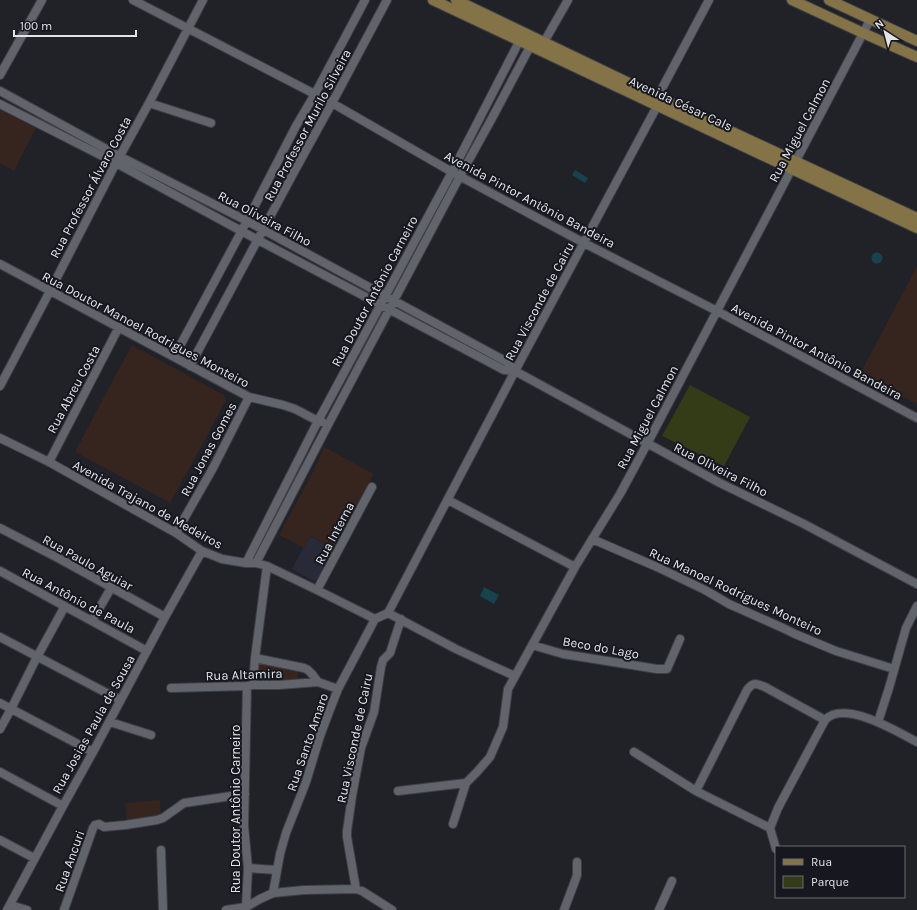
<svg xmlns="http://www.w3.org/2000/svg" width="917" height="910" font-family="Karla,sans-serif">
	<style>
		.built { fill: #282b37 }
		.education { fill: #36241e }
		.green { fill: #343c17 }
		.water { fill: #16434c }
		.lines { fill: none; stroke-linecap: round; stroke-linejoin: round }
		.minor-casing { stroke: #3e3f45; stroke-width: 10 }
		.major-casing { stroke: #3e3f45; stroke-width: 12 }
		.minor { stroke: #62646c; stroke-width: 8 }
		.major { stroke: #857348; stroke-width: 10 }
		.labels { text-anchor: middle; stroke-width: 4; stroke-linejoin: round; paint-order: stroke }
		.street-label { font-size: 13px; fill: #e2e4e9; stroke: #17181f }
	</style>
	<rect width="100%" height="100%" fill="#202228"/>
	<!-- built -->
	<path class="built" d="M310,536l24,13 -16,30 -4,2 -22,-12z"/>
	<!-- education -->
	<path class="education" d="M0,109l36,19 -22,43 -14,-8z
		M917,266v138l-57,-30z
		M132,345l92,50 2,5 -19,36 -37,67 -93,-50 -1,-3 39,-74z
		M324,447l50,27 -40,75 -23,-13 -7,12 -25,-13 35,-65z
		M256,661l43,7 -2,14 -42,-7z
		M160,800l1,18 -34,3 -2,-18z"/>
	<!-- green -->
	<path class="green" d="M690,385l60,32 -26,49 -62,-30z"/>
	<!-- water -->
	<path class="water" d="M575,170l13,8 -3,5 -13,-8z
		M871.5 258a5.5 5.5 0 1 1 11 0a5.5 5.5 0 1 1-11 0Z
		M484,587l15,8 -5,9 -14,-8z"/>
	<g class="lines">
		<defs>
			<path id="minor" d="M133,0l199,103 120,69 132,71 133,68 200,107
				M544,42l24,-42
				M0,75l42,-75
				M0,91l119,65 128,65 260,141 8,9 205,112 84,41 113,60
				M149,103l62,20
				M0,104l116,59 142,77 246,130 11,1
				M0,264l249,133 34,8 12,4 23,12 4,1
				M174,357l73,-136 49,-95 19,-32 50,-94
				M190,366l104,-194 38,-69 55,-103
				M0,386l50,-95 66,-128 33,-60 54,-103
				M0,438l49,24 127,71 26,18 20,8 24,4h10l11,3 50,24 58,29
				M49,462l70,-135
				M448,500l127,67
				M0,528l60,31 105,58
				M176,533l37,-65 36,-71
				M592,539l65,28 48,23 24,14 56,25 10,5 41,17 58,18
				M246,563l72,-142 134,-249 70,-136
				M256,563l73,-140 131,-247 31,-56 42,-79
				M0,571l147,80
				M317,590l55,-103
				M388,613l127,-242 140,-261 2,-4 1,-10 51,-96
				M388,613l68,36 30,14 29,13
				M92,621l19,-33
				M0,637l120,63
				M532,645l31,9 94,15h10l13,-30
				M255,658l49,10 4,2 4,4 6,8 20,7
				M253,685l2,-27 12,-92
				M171,688l76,-2 6,-1h26l39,-3
				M0,703l93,49
				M110,722l41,13
				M878,722l11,-34 17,-60 11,-22
				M0,729l11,-20 26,-52 28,-51
				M634,752l62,39 74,37
				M0,772l63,34
				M398,791l68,-8
				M696,791l51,-101c6,-8 9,-7 18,-3l60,33
				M453,824l13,-41 11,-11 13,-15 13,-30 5,-38 67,-122 45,-73 27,-50 223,-424
				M0,840l34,18
				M776,849l-6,-21 8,-20 47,-88c19,-21 73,12 92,22
				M161,850l2,60
				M248,868l29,2
				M356,889l-9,-52v-6l5,-35 9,-48 13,-36 7,-45 2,-7 7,-7 11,-34
				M273,893l7,-39 6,-21 20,-51 14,-46 9,-24 9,-23 37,-70 13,-6
				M10,905l17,5
				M7,910l56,-104 30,-54 72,-135 37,-66
				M64,910l29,-82 2,-3 4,-1 5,3 21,-2 32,-5 6,-2 21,-15 61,-9
				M226,910l20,-3 14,-8 13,-6 31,-3 52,-1 6,2 30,19
				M245,910l1,-3 2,-39 -4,-42 3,-140
				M564,910l11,-29 2,-6v-13
				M659,910l13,-29"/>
			<path id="major" d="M433,0l484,228
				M456,0l229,110 232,108
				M792,0l71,33 54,24
				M829,0l88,41"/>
		</defs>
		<!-- minor casing -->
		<use href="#minor" class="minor-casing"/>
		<!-- major casing -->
		<use href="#major" class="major-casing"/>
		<!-- minor -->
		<use href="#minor" class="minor"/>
		<!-- major -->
		<use href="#major" class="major"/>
	</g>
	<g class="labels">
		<!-- street labels -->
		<g class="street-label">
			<text transform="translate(681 103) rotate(25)" y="5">Avenida César Cals</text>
			<text transform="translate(307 125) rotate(-62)" y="5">Rua Professor Murilo Silveira</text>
			<text transform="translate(799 130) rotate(-62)" y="5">Rua Miguel Calmon</text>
			<text transform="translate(90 187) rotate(-62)" y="5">Rua Professor Álvaro Costa</text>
			<text transform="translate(530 199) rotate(28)" y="5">Avenida Pintor Antônio Bandeira</text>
			<text transform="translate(265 218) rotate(28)" y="5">Rua Oliveira Filho</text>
			<text transform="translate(374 291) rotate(-62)" y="5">Rua Doutor Antônio Carneiro</text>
			<text transform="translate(539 301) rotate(-62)" y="5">Rua Visconde de Cairu</text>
			<text transform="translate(146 329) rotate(28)" y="5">Rua Doutor Manoel Rodrigues Monteiro</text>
			<text transform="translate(817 351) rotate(28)" y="5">Avenida Pintor Antônio Bandeira</text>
			<text transform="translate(73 389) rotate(-62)" y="5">Rua Abreu Costa</text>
			<text transform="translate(647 417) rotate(-62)" y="5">Rua Miguel Calmon</text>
			<text transform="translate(208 449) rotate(-62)" y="5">Rua Jonas Gomes</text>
			<text transform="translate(721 469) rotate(27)" y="5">Rua Oliveira Filho</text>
			<text transform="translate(148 504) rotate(29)" y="5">Avenida Trajano de Medeiros</text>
			<text transform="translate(334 533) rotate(-62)" y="5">Rua Interna</text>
			<text transform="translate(88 562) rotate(29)" y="5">Rua Paulo Aguiar</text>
			<text transform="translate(736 591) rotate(25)" y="5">Rua Manoel Rodrigues Monteiro</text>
			<text transform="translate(79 600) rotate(28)" y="5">Rua Antônio de Paula</text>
			<text transform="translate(601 647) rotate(10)" y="5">Beco do Lago</text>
			<text transform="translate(244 674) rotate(-2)" y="5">Rua Altamira</text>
			<text transform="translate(93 724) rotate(-61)" y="5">Rua Josias Paula de Sousa</text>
			<text transform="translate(354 738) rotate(-78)" y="5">Rua Visconde de Cairu</text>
			<text transform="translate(307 742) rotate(-71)" y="5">Rua Santo Amaro</text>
			<text transform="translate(235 809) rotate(-90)" y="5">Rua Doutor Antônio Carneiro</text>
			<text transform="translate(69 861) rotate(-70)" y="5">Rua Ancuri</text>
		</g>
	</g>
	<!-- legend -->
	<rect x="775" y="846" width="130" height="52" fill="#17181f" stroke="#686a70"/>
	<rect x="783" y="859" width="20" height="6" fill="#857348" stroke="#686a70"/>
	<text x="811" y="866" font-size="12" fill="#e2e4e9">Rua</text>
	<rect x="783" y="876" width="20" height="12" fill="#343c17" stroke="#686a70"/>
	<text x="811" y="886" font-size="12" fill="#e2e4e9">Parque</text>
	<!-- north arrow -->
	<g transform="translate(885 32) rotate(324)" stroke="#17181f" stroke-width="3" paint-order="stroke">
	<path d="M0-3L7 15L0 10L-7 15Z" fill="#e2e4e9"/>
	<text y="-6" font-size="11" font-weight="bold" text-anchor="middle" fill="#e2e4e9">N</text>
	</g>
	<!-- scale -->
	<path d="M14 30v6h122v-6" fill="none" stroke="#e2e4e9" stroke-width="2"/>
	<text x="20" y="30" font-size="12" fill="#e2e4e9" stroke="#17181f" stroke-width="3" paint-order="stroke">100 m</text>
</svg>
